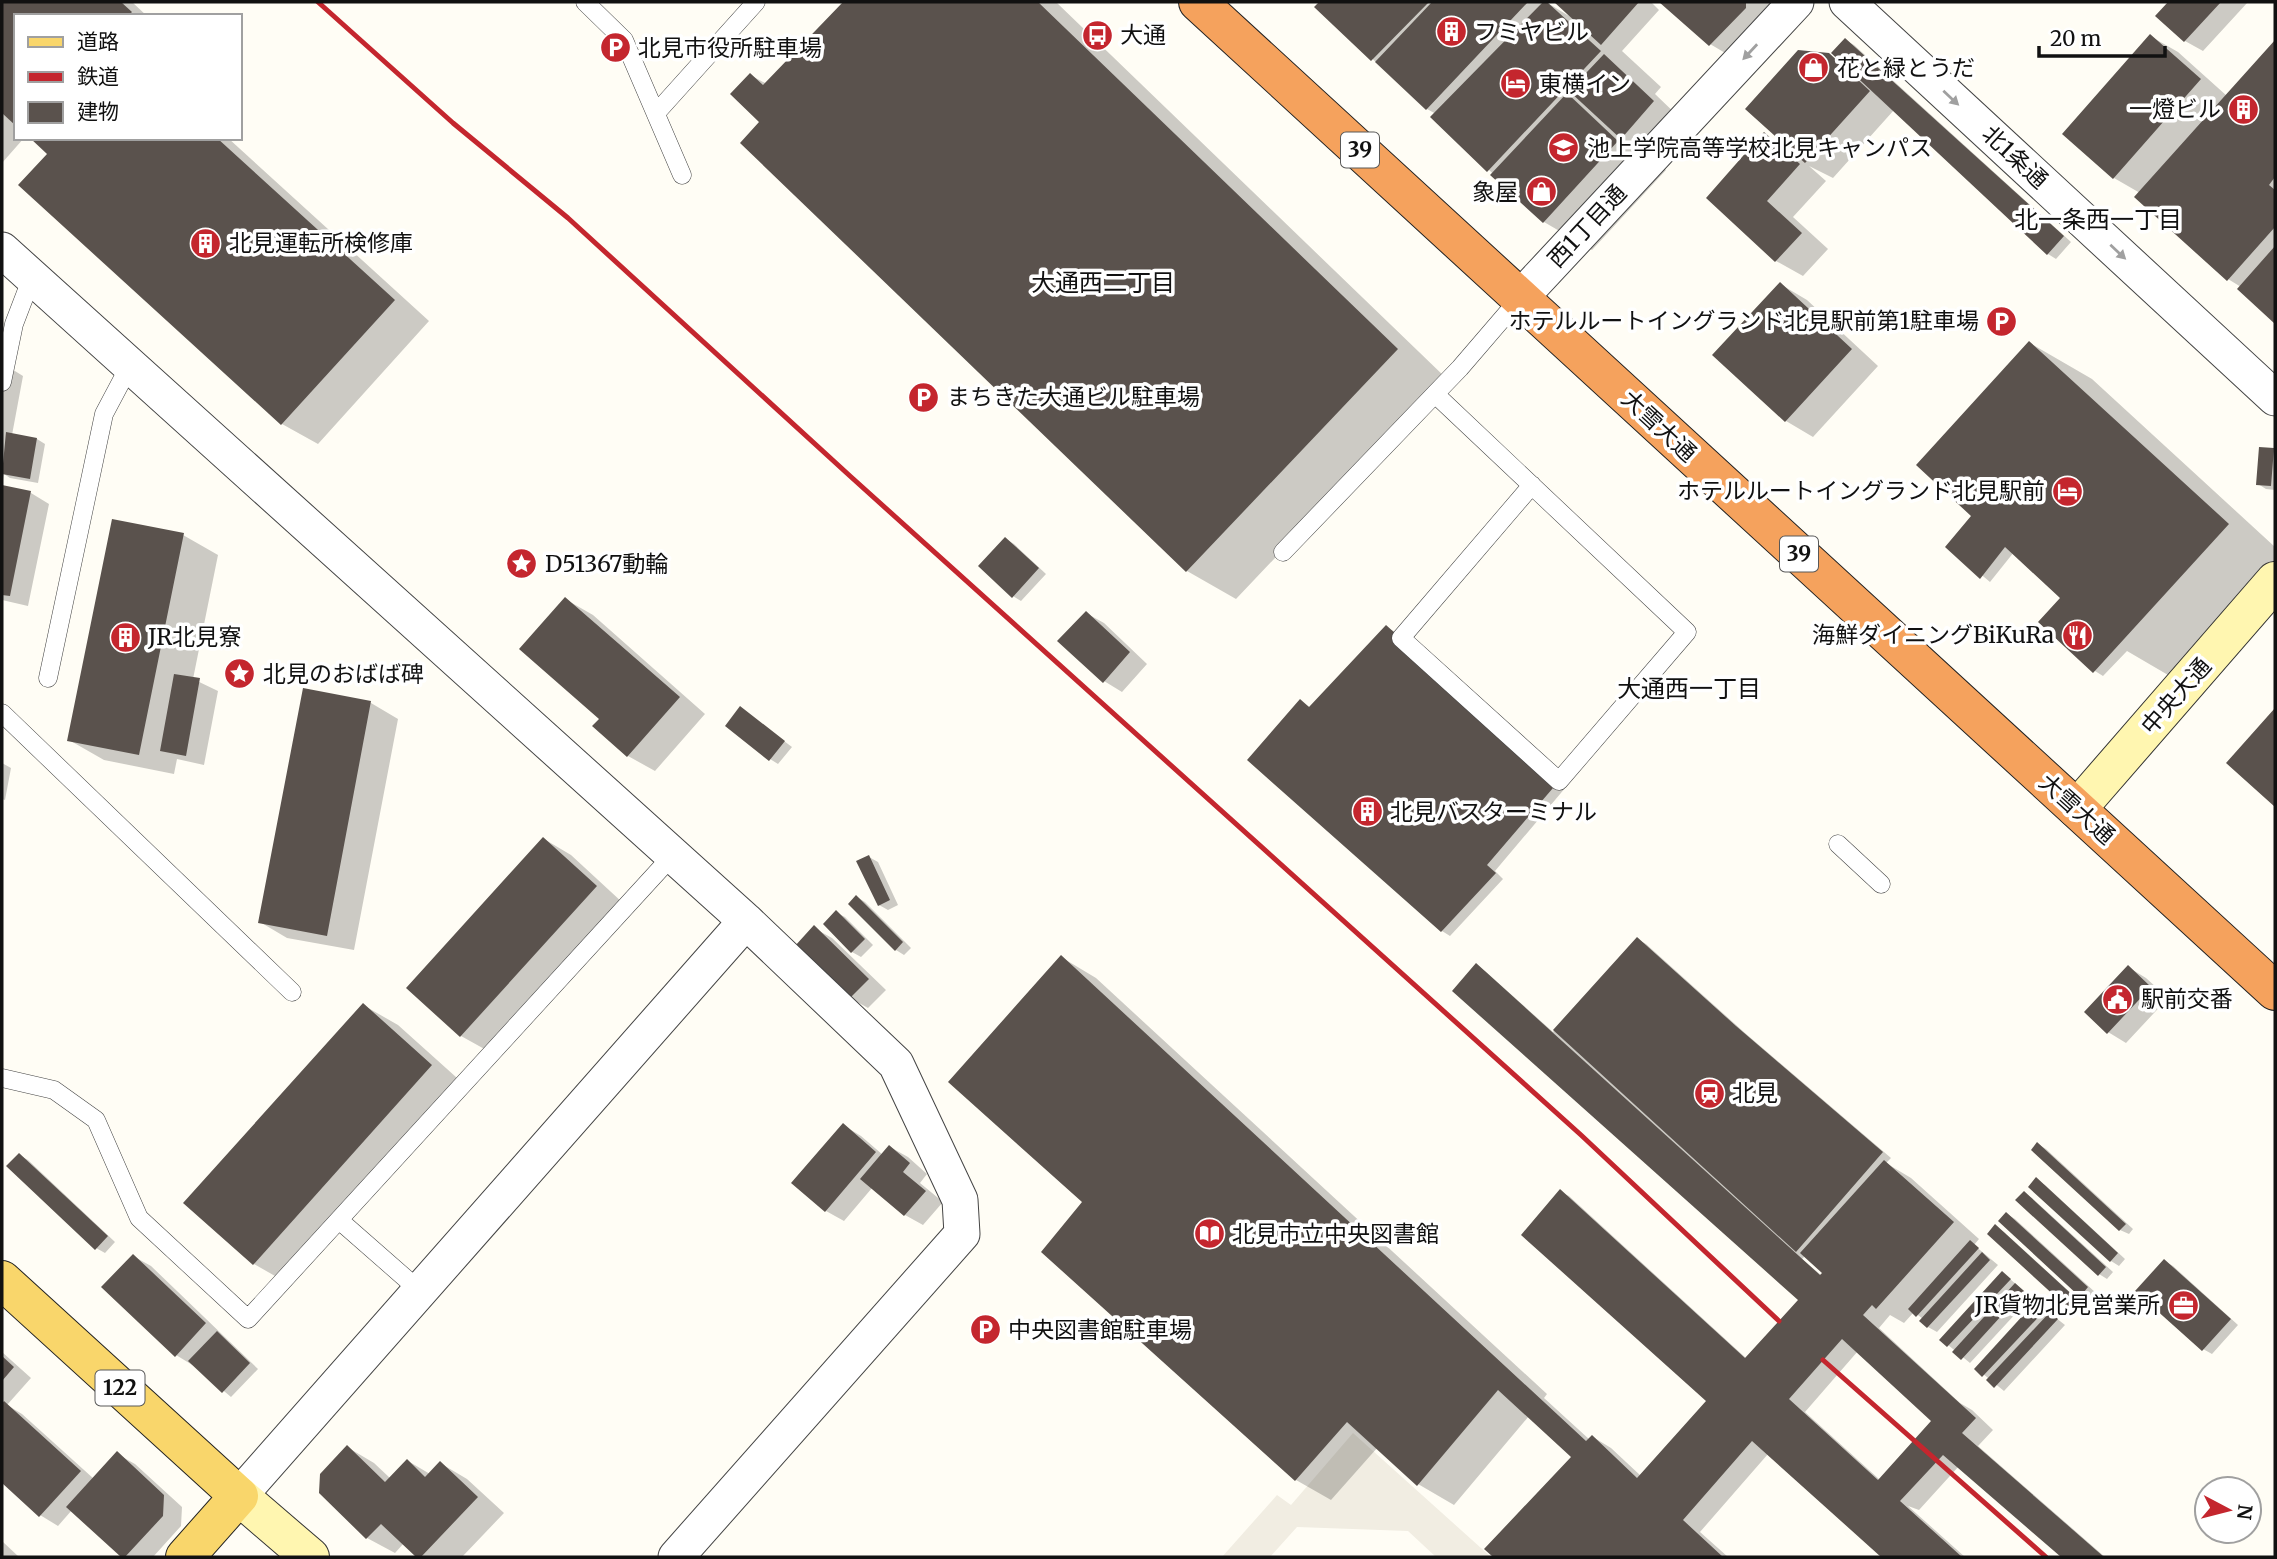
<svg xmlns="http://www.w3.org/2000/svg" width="2277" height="1559" font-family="Merriweather,'Noto Sans JP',serif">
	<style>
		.plaza { fill: #f1ede2 }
		.shadow { fill: #0003; fill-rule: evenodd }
		.building { fill: #5a524d; fill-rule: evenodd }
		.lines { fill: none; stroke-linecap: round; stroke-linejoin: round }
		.lane-casing { stroke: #444; stroke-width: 19 }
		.street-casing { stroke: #444; stroke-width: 37 }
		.secondary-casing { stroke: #333; stroke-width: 40 }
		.primary-casing { stroke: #222; stroke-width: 40 }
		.highway-casing { stroke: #222; stroke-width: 40 }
		.lane { stroke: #fff; stroke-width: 18 }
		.street { stroke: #fff; stroke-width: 35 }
		.secondary { stroke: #fff6b0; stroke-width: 38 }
		.primary { stroke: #f9d66b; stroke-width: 38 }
		.highway { stroke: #f5a25d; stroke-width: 38 }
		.rail { stroke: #c4262e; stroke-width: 5 }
		.oneway { fill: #a0a0a0 }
		.labels { text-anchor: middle; stroke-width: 7; stroke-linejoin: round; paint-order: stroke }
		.shield { fill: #fff; stroke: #585858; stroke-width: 2 }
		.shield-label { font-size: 21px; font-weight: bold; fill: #111 }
		.poi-label { font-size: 23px; fill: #111; stroke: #fff; text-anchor: start }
		.street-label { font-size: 23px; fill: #111; stroke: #fff }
		.neighbourhood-label { font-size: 24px; fill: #111; stroke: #fff }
	</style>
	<rect width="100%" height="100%" fill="#fffdf5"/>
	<!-- plaza -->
	<path class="plaza" d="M1353,1433l138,124h-55l-28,-26 -111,-4 -27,30h-48l55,-62 14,10z"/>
	<!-- shadow -->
	<path class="shadow" d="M2,2h130l15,14h-131v122h8l-22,25z
		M845,2h211l390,376 -210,221 -49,-28 -425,-449 -12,-47 17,9z
		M1321,2h225l23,14 -13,-14h95l8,8 -37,41 39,36 -6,7 25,24 -32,36 18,16 -74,80 -48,-28 -111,-105 3,-3 -9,-5 -111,-102z
		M1662,2h112l-37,58 -27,-16z
		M2170,2h78l-45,49 -18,-10 -27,-25z
		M2150,36l28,16 49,44 48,-53v278l-36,-32 2,-2 -13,-8 -88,-86 -26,-15z
		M1845,40l9,5 217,197 -15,17 -8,-5 -154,-144 -61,68 -24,-12 17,15 -33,36 35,32 -25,27 -27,-15 -67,-63 56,-63 24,14 39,-94 14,8z
		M32,138h196l201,183 -111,123 -36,-20 -261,-239 28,-31z
		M1780,284l27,16 71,66 -65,71 -27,-16 -71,-66z
		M2030,343l62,36 183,168v30l-95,105 -53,-31 -24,25 -8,-5 -54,-49 32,-15 -59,-55 -24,30 -43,-36 32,-23z
		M2,363l21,13 -11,59 25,4 8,5 -7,39 -28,-5 -6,-4 -2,12z
		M2261,449l14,2v39l-9,-1 -8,-5z
		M2,487l29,6 18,11 -21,102 -26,-6z
		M183,535l35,20 -25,124 25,12 -14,74 -27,-6 -3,15 -70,-14 -35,-20z
		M1006,539l8,5 32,30 -25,27 -8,-5z
		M565,599l28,16 112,99 -50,57 -27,-15 -33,-30 6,-8z
		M1086,613l18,10 43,41 -25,28 -18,-11z
		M1386,627l9,5 171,155 -71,84 8,8 -53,57 -8,-5 -142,-230 11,7z
		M304,690l67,13 27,16 -44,231 -67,-12 -27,-16z
		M748,714l44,33 -14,17 -8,-5z
		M2,763l9,5 -6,32 -3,-1z
		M544,839l27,16 52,48 -135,148 -27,-15 -53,-49z
		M869,857l9,5 20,43 -10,5 -9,-5z
		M857,897l8,5 46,46 -7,7 -8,-5z
		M837,913l8,4 28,28 -12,12 -9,-5 -27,-28z
		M814,928l18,10 54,52 -18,18 -18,-10z
		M1637,939l9,5 99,89 146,125 -5,5 25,15 68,61 -5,6 24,20 -61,67 -9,-5 -7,-7 2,-1 -9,-7 -10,11 -14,-8 -11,13 81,75 12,7 21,20 -15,16 127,111h-41l-105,-91 -40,44 -11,-4 57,51h-81l-116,-103 -68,78 28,25h-232l-9,-8 86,-92 -44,-41 -75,89 -36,-21 -40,-37 -47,53 -35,-20 -212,-278 -23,-245 35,21 451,416 -3,4 46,42 3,-3 18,11 30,28 68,-75 -149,-209 9,4 178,163 53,-60 -323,-333 8,5 68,61zM1805,1256l19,17 -2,3 -20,-17zM1858,1351l76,70 -54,59 -75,-68z
		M2128,967l18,11 22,20 -42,45 -18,-11z
		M363,1005l35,20 68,61 -177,198 -35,-20z
		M843,1125l18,11 22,19 7,-8 18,10 19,17 -7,9 23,19 -20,23 -18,-10 -33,-27 -28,33 -18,-10z
		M2038,1144l8,5 87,80 -4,5 -9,-4z
		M19,1155l9,5 87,82 -10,11 -9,-5z
		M2036,1180l9,5 80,74 -6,7 -8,-5z
		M2024,1193l8,5 81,74 -6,7 -8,-5z
		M2007,1214l8,5 81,74 -6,7 -9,-5z
		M1996,1227l8,5 81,74 -7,7 -8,-5z
		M133,1256l18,10 107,103 -27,28 -37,-31 -18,-11z
		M2164,1261l9,5 65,59 -26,29 -9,-5z
		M2003,1273l28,24 -61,66 -28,-23z
		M2037,1303l28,22 -61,66 -27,-22z
		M2,1352l29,26 -24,27 15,9 72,65 23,-25 18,10 47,43 -1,19 -28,31h-29l-52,-47 -14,16 -18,-11 -38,-34z
		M347,1447l27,16 17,16 17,-18 22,13 10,-11 27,16 37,34 -42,44h-43l-15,-14 -9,10 -28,-15 -47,-46z
		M2,1541l17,16h-17z"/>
	<!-- building -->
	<path class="building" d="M2,2h119l11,10 -4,4h-112v110l-14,-13z
		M843,2h195l360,347 -212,223 -446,-429 19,-21 -29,-28 20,-21 13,12z
		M1319,2h110l-58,59 -57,-54z
		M1432,2h96l-102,108 -51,-48z
		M1543,2h4l54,49 -114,121 -57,-55z
		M1554,2h85l-38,43z
		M1659,2h87v6l-37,38z
		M2168,2h53l-37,40 -29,-26z
		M2150,34l51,45 -88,100 -51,-45z
		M1845,38l219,198 -17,19 -216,-202z
		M2275,40v137l-6,8 6,5v37l-48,54 -93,-84z
		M1798,50l31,3 41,38 -65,72 -60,-54z
		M1604,54l50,47 -33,38 -52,-48z
		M1567,93l51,48 -75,82 -53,-48z
		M1764,132l36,32 -33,37 35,32 -27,29 -69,-64z
		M30,138h187l178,162 -114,125 -263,-240 29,-31z
		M2275,246v78l-38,-35z
		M1780,282l72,67 -67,73 -73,-67z
		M2029,341l200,183 -136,149 -55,-51 22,-24 -55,-51 -25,32 -35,-32 26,-31 -55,-51z
		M6,432l31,6 -7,41 -28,-5z
		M2259,447l15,1 -3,38 -15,-1z
		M2,485l29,6 -21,105 -8,-1z
		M112,519l72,14 -45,222 -72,-14z
		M1005,537l34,31 -27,30 -34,-32z
		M565,597l115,100 -53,60 -35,-31 7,-7 -80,-70z
		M1086,611l44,41 -27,31 -46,-42z
		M1386,625l173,156 -72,84 9,8 -55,59 -194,-172 53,-61 9,8z
		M174,674l26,4 -14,78 -26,-5z
		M303,688l68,13 -44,235 -69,-13z
		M740,706l45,35 -16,20 -44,-35z
		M2275,708v99l-49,-44z
		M543,837l54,49 -137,151 -54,-49z
		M869,855l21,45 -12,6 -22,-45z
		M856,895l47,47 -8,9 -47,-47z
		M836,910l29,29 -14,14 -28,-29z
		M814,925l55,54 -20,20 -54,-53z
		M1637,937l99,89 147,126 -87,100 -243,-222z
		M1061,955l525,486 6,-6 45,43 69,-77 -185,-166 39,-46 185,169 53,-58 -346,-309 24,-28 344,312 2,-2 -22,-20 84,-93 70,62 -78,87 -4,-4 -9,10 113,103 -14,15 142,124h-43l-118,-102 -43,46 62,56h-81l-129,-116 -69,79 40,37h-230l-9,-8 87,-92 -73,-67 -81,96 -70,-64 -52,59 -254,-229 41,-50 -134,-120zM1842,1339l89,82 -53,59 -89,-81z
		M2128,965l23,22 -44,47 -23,-22z
		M363,1003l69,62 -179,200 -70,-62z
		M843,1123l33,29 -51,60 -34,-29z
		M2037,1142l89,82 -7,7 -88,-81z
		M889,1145l21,18 -7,9 23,19 -22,25 -44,-37z
		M19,1153l89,83 -13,14 -89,-84z
		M2036,1177l82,76 -8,9 -82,-75z
		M2024,1191l82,76 -8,9 -83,-76z
		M2006,1212l82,75 -8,10 -82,-76z
		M1995,1224l83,76 -9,9 -82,-75z
		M1970,1240l9,8 -63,69 -8,-8z
		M1982,1252l8,8 -63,68 -8,-7z
		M133,1254l73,69 -31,34 -74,-70z
		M2164,1259l67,60 -29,32 -67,-60z
		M2002,1271l9,8 -64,68 -8,-7z
		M2015,1283l9,8 -63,69 -9,-8z
		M2037,1300l9,9 -64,68 -8,-8z
		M2050,1312l8,7 -64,69 -8,-8z
		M217,1331l33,32 -28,30 -34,-32z
		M2,1356l12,11 -12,14z
		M4,1401l77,70 -42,46 -37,-34v-79z
		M347,1445l38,37 22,-23 18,18 15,-16 38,36 -57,60h-5l-35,-33 -15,15 -47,-46 1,-19z
		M117,1451l47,44 -1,21 -38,41h-4l-55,-50z"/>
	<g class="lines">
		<defs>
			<path id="lane" d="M585,2l39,38 58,135
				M657,112l99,-110
				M2,382l12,-58 18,-47
				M1435,394l252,238 -128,149 -158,-143 131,-153
				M1283,552l177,-184 61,-71
				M48,678l56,-264 26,-49
				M2,713l290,279
				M1838,844l43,40
				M2,1078l52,12 42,30 43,98 109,101 425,-464
				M339,1220l81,71"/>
			<path id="street" d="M1847,2l428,396
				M2,250l744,671 150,143 64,136 2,34 -286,323
				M1521,297l275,-295
				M239,1496l507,-575"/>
			<path id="secondary" d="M2077,809l198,-228
				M239,1496l71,61"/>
			<path id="primary" d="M2,1280l237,216 -54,61"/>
			<path id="highway" d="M1198,2l1077,989"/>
		</defs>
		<!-- lane casing -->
		<use href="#lane" class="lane-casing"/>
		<!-- street casing -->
		<use href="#street" class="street-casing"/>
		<!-- secondary casing -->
		<use href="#secondary" class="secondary-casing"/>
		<!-- primary casing -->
		<use href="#primary" class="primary-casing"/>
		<!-- highway casing -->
		<use href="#highway" class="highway-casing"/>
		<!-- lane -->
		<use href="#lane" class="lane"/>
		<!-- street -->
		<use href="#street" class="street"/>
		<!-- secondary -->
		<use href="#secondary" class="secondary"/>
		<!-- primary -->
		<use href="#primary" class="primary"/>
		<!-- highway -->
		<use href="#highway" class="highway"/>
		<!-- rail -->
		<path class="rail" d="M318,2l135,121 115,95 282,258 731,659 198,186
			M1823,1360l223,197"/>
	</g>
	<!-- one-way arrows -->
	<defs><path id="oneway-solid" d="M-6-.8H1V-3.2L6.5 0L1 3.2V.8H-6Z" transform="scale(1.75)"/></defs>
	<g class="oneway">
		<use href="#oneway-solid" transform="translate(1750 52) rotate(133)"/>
		<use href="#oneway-solid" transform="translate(1951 98) rotate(43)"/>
		<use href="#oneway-solid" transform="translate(2118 252) rotate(43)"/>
	</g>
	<!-- icons -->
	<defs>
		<symbol id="building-disc" viewBox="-11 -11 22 22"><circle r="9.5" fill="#c4262e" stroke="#fff"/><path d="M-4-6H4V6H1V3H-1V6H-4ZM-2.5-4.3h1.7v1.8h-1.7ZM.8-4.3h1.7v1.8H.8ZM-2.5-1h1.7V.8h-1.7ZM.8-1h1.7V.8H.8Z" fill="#fff"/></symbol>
		<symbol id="bus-disc" viewBox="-11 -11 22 22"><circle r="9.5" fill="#c4262e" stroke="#fff"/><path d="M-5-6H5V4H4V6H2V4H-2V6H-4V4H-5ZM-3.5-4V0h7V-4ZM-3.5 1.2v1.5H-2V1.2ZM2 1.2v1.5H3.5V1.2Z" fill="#fff"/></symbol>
		<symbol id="parking-disc" viewBox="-11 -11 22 22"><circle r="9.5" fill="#c4262e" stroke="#fff"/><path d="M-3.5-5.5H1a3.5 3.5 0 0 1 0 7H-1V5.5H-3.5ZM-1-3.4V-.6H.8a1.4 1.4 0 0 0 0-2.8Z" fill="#fff"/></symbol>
		<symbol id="shop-disc" viewBox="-11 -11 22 22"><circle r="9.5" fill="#c4262e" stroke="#fff"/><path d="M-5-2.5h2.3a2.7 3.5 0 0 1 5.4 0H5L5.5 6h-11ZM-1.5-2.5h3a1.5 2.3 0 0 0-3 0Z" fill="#fff"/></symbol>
		<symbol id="hotel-disc" viewBox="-11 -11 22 22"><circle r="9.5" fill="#c4262e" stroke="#fff"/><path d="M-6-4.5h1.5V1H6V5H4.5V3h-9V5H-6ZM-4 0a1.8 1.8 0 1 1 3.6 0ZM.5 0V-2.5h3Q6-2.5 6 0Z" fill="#fff"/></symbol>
		<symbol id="school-disc" viewBox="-11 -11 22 22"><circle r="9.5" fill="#c4262e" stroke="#fff"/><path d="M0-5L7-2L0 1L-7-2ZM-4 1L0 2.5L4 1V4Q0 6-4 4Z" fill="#fff"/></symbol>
		<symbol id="sight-disc" viewBox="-11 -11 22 22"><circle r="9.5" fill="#c4262e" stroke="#fff"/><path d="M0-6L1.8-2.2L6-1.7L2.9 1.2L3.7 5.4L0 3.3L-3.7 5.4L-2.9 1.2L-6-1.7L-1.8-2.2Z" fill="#fff"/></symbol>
		<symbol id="restaurant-disc" viewBox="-11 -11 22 22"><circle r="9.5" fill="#c4262e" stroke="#fff"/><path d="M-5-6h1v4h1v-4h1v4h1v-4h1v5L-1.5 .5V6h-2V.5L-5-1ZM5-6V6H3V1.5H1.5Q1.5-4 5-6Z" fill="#fff"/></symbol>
		<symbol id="civic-disc" viewBox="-11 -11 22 22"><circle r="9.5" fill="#c4262e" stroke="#fff"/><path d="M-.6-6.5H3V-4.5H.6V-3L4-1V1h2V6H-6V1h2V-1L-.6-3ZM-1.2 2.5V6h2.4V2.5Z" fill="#fff"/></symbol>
		<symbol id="station-disc" viewBox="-11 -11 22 22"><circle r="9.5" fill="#c4262e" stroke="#fff"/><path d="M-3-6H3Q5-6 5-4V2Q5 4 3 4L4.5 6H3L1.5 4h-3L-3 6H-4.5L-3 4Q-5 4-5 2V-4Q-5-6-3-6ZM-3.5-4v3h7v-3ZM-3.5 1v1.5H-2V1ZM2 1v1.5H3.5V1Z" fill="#fff"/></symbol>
		<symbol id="library-disc" viewBox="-11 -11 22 22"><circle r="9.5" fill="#c4262e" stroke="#fff"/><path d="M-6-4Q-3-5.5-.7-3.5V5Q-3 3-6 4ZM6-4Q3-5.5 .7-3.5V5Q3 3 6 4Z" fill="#fff"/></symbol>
		<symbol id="office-disc" viewBox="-11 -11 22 22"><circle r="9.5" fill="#c4262e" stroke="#fff"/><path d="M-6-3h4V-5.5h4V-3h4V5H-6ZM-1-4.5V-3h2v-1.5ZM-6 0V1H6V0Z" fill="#fff"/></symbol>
	</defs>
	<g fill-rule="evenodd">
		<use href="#building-disc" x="1434" y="14" width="35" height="35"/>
		<use href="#bus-disc" x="1080" y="18" width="35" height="35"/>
		<use href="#parking-disc" x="598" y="30" width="35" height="35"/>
		<use href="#shop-disc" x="1796" y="50" width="35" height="35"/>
		<use href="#hotel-disc" x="1498" y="66" width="35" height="35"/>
		<use href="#building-disc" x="2226" y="92" width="35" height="35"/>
		<use href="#school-disc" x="1546" y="130" width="35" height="35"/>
		<use href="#shop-disc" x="1524" y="174" width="35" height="35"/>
		<use href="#building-disc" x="188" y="226" width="35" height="35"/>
		<use href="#parking-disc" x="1984" y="304" width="35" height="35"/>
		<use href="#parking-disc" x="906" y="380" width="35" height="35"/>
		<use href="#hotel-disc" x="2050" y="474" width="35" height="35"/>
		<use href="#sight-disc" x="504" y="546" width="35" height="35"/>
		<use href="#restaurant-disc" x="2060" y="618" width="35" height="35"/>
		<use href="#building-disc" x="108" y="620" width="35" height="35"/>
		<use href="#sight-disc" x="222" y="656" width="35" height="35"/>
		<use href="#building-disc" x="1350" y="794" width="35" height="35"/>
		<use href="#civic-disc" x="2100" y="982" width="35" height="35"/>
		<use href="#station-disc" x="1692" y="1076" width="35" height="35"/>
		<use href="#library-disc" x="1192" y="1216" width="35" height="35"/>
		<use href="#office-disc" x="2166" y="1288" width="35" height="35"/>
		<use href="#parking-disc" x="968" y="1312" width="35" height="35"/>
	</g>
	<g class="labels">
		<!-- shield labels -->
		<g class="shield">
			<rect x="1341" y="132.5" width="38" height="35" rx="5"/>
			<rect x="1780" y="536.5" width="38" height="35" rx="5"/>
			<rect x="95.5" y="1370.5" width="49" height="35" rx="5"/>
		</g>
		<g class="shield-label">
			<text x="1360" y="157">39</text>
			<text x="1799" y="561">39</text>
			<text x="120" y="1395">122</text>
		</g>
		<!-- poi labels -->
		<g class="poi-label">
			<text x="1474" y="40">フミヤビル</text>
			<text x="1120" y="43">大通</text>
			<text x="638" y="56">北見市役所駐車場</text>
			<text x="1837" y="76">花と緑とうだ</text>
			<text x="1539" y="92">東横イン</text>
			<text x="2221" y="117" text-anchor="end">一燈ビル</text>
			<text x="1587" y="156">池上学院高等学校北見キャンパス</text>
			<text x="1518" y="200" text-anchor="end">象屋</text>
			<text x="229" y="251">北見運転所検修庫</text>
			<text x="1979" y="329" text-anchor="end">ホテルルートイングランド北見駅前第1駐車場</text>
			<text x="947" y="405">まちきた大通ビル駐車場</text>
			<text x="2045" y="499" text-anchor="end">ホテルルートイングランド北見駅前</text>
			<text x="545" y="572">D51367動輪</text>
			<text x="2054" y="643" text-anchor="end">海鮮ダイニングBiKuRa</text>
			<text x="148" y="645">JR北見寮</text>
			<text x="263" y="682">北見のおばば碑</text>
			<text x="1390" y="820">北見バスターミナル</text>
			<text x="2141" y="1007">駅前交番</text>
			<text x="1732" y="1101">北見</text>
			<text x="1232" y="1242">北見市立中央図書館</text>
			<text x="2160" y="1313" text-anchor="end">JR貨物北見営業所</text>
			<text x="1008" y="1338">中央図書館駐車場</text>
		</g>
		<!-- street labels -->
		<g class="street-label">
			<text transform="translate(2015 157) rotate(43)" y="8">北1条通</text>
			<text transform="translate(1587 226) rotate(-47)" y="8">西1丁目通</text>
			<text transform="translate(1659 426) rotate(43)" y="8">大雪大通</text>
			<text transform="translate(2176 696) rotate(-49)" y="8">中央大通</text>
			<text transform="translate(2077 809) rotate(42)" y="8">大雪大通</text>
		</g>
		<!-- neighbourhood labels -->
		<g class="neighbourhood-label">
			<text x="2098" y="228">北一条西一丁目</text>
			<text x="1103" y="291">大通西二丁目</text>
			<text x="1689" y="697">大通西一丁目</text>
		</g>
	</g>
	<!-- border -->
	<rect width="2277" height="1559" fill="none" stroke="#111111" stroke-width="7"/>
	<!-- legend -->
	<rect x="14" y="14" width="228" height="126" fill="#ffffff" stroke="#a0a0a0" stroke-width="2"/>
	<rect x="28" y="37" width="35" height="10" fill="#f9d66b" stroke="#a0a0a0" stroke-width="2"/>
	<text x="77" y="49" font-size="21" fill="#111111">道路</text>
	<rect x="28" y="72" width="35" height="10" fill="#c4262e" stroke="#a0a0a0" stroke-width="2"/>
	<text x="77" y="84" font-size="21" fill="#111111">鉄道</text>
	<rect x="28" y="102" width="35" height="21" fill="#5a524d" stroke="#a0a0a0" stroke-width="2"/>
	<text x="77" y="119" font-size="21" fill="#111111">建物</text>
	<!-- north arrow -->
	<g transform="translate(2228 1510) rotate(97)"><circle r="33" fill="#ffffff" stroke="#a0a0a0" stroke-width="2"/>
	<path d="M0-5L12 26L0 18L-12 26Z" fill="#c4262e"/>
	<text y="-10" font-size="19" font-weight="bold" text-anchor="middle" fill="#111111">N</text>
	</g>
	<!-- scale -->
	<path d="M2039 46v10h126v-10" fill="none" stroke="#111111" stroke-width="3.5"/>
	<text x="2050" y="46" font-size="21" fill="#111111" stroke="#ffffff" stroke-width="5" paint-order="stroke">20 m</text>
</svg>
